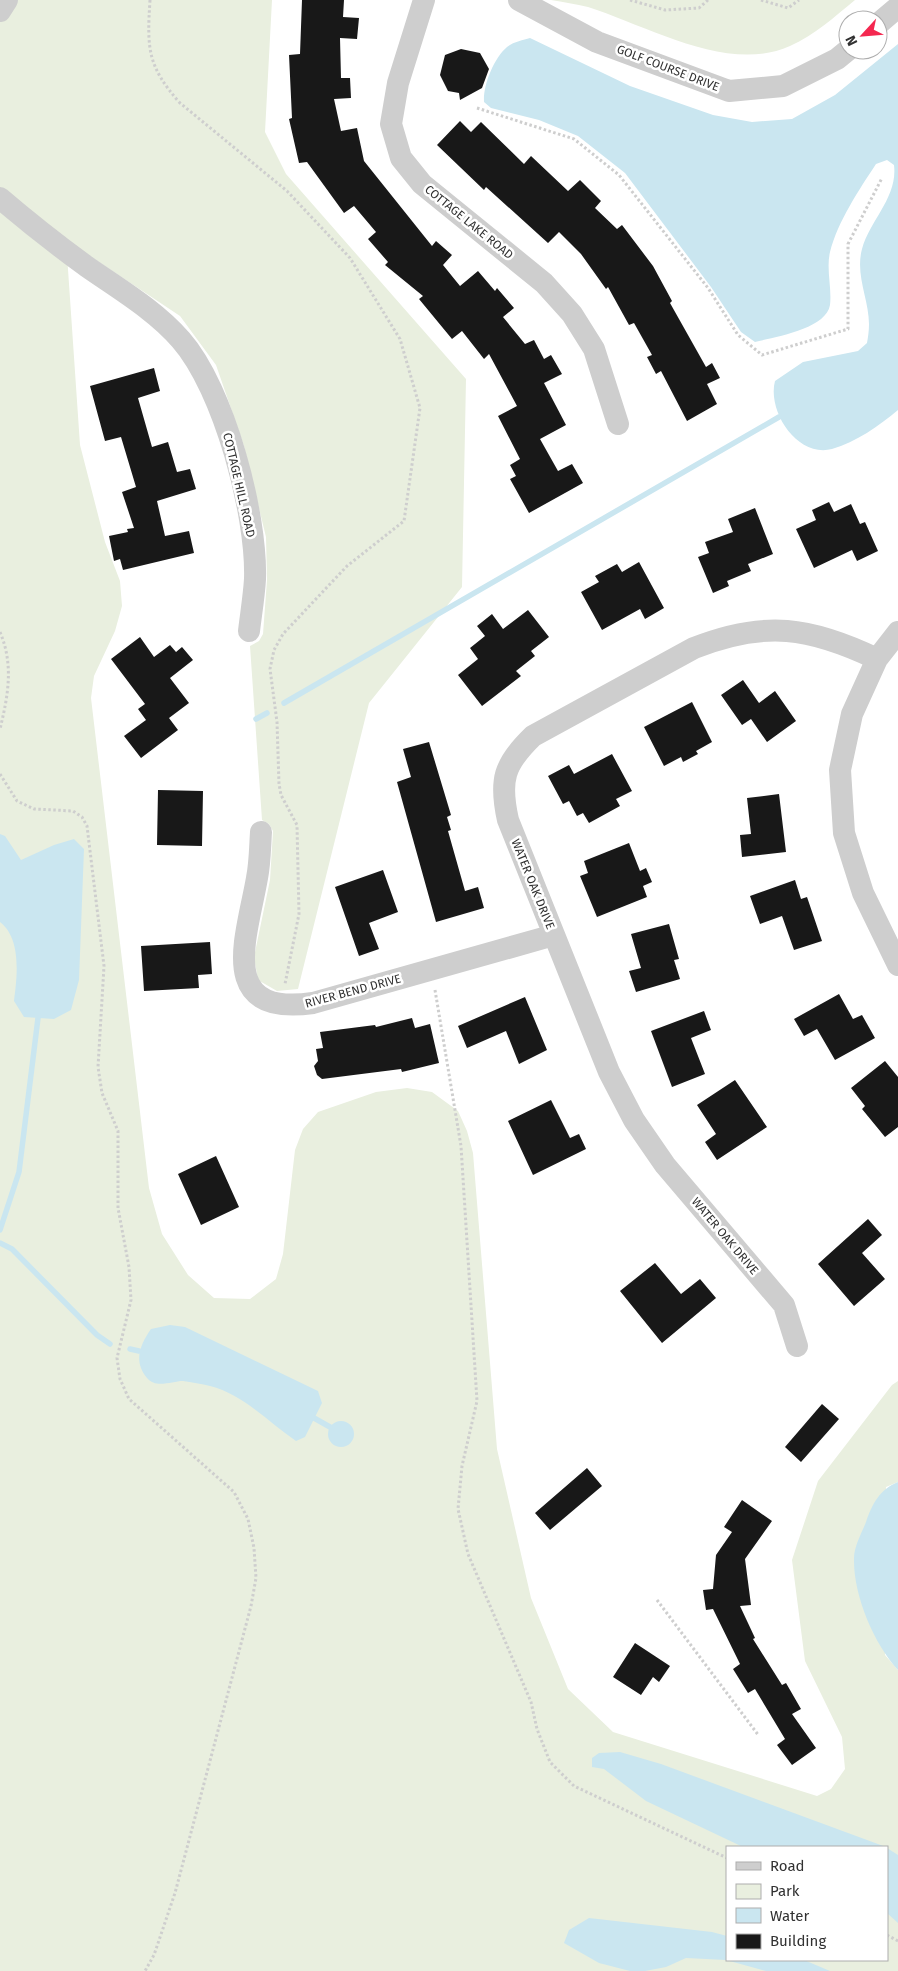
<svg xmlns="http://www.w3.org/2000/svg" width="898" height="1971" font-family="'Fira Sans',sans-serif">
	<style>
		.green { fill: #e9efdf; fill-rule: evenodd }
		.water { fill: #cae6f0 }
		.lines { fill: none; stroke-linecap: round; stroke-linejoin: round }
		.stream { stroke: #cae6f0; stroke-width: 5.5 }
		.building { fill: #181818 }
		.path { stroke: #cecece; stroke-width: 3; stroke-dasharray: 2.5 2.5; stroke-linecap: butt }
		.minor { stroke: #cecece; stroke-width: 22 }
		.labels { text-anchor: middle; stroke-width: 5; stroke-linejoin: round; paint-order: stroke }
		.street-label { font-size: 12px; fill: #313131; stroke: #fff }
	</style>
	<rect width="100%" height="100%" fill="#fff"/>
	<!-- green -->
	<path class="green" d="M0,0h272l-7,132 21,42 180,205 -4,208 -93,116 -71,286 -21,2 -19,-11 -4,-23 16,-77 3,-49 -4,-7 -7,-4 -12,-174 9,-5 4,-7 4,-54 -1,-43 -22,-91 -28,-81 -36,-49 -114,-76 14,205 25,97 15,39 2,25 -7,25 -21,45 -3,22 58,490 13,46 26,41 26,23 36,1 26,-20 7,-25 12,-104 8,-21 15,-17 58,-20 31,-4 25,4 26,19 9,20 6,22 24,296 34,149 37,91 45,43 204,64 14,-7 14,-20 -3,-32 -37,-76 -13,-101 26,-79 74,-96 6,-4v101l-12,5 -1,168 13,15v301h-898zM727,1847h160v113h-160z
		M551,0h304c-21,17 -40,35 -65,46 -62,28 -142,-20 -202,-39 -12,-3 -25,-5 -37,-7z"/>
	<!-- water -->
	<path class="water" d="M530,38l100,48 83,29 39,7 40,-3 43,-24 63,-51v366c-19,16 -42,32 -66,39 -35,9 -65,-38 -57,-68l28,-19 55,-11 9,-8c1,-6 2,-12 2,-19 0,-25 -14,-49 -7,-75 8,-29 36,-52 32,-84l-7,-5 -11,4c-17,26 -38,57 -46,88 -4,17 2,36 0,53 -4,24 -55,32 -75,37l-14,-10 -30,-45 -86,-114 -47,-37 -39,-16 -48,-12 -7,-6c-1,-17 10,-44 23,-55 6,-5 16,-7 23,-9z
		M0,834l5,2 16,24 33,-15 20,-6 10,10 -5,131 -8,30 -17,9 -30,-2 -10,-16c3,-23 8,-62 -14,-79z
		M170,1325l15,2 133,64 4,12 -17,34 -9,4c-28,-19 -53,-47 -86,-55 -8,-2 -19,-4 -27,-5 -11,0 -27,8 -36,-3 -14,-17 -7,-33 4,-49z
		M328 1434a13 13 0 1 1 26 0a13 13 0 1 1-26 0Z
		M898,1482v188c-24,-26 -45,-75 -44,-112 0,-11 8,-26 12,-36 6,-18 14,-33 32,-40z
		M620,1752l41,12 225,83h-143l-97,-46 -42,-32 -12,-2v-9l7,-5z
		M887,1848l11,7v68l-11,-10z
		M589,1918l123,14 15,4v24h77l26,11h-64l-40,-11 -40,-2 -20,9 -21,4h-15l-31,-8 -35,-20 5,-13z"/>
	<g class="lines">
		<!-- stream -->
		<path class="stream" d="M284,703l495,-286
			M256,719l11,-6
			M0,1230l19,-58 19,-154
			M0,1243l12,6 85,86 13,9
			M130,1349l9,2
			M314,1418l16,9"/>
	</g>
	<!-- building -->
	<path class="building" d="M302,0h42l-1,17 16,1 -2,21 -17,-1 1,40h9l1,20 -17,1 7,32 16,-3 7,33 68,85 4,-5 16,14 -9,10 17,21 18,-15 17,20 2,-3 17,20 -11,9 22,27 9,-4 10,19 7,-4 11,19 -18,9 22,42 -26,14 18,32 14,-7 11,19 -54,30 -19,-34 6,-3 -6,-11 10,-6 -22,-43 19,-10 -28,-52 -5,5 -22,-28 -10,8 -33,-40 4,-3 -38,-31 3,-3 -20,-23 8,-7 -22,-26 -10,7 -37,-51 -8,1 -10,-44 3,-1 -3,-63 11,-1z
		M461,49l19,4 9,16 -7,19 -22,12 -1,-7 -11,-2 -8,-16 5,-20z
		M460,121l11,11 10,-10 43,42 7,-8 37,35 12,-11 21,21 -6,7 22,21 5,-4 31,41 19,35 -2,2 36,64 6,-4 8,15 -13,6 10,20 -30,17 -26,-50 -5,3 -9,-17 5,-2 -18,-32 -5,2 -21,-38 -2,2 -25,-35 -22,-22 -11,11 -62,-56 -2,3 -47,-45z
		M154,368l6,23 -22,7 14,49 16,-5 9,30 13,-3 6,20 -39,12 8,35 24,-5 5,22 -71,17 -3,-11 -6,2 -5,-25 19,-4 -1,-3 7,-1 -12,-36 14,-5 -15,-50 -16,4 -15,-55z
		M829,502l5,10 17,-8 9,20 5,-2 13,29 -21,10 -5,-11 -38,18 -18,-39 20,-9 -4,-10z
		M755,508l18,46 -25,10 3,7 -24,10 2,5 -16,7 -15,-36 11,-4 -4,-11 28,-10 -5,-13z
		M639,562l25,46 -19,11 -5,-10 -38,21 -21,-38 18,-10 -4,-6 22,-12 5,8z
		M528,610l21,27 -18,14 4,5 -19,15 5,5 -39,30 -24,-31 20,-16 -8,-11 15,-12 -8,-10 15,-12 11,15z
		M140,637l14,20 16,-12 6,7 6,-5 11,13 -23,18 19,25 -20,15 9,12 -37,28 -17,-22 22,-16 -8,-11 7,-5 -34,-45z
		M743,680l16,23 16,-12 21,30 -29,21 -16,-23 -9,6 -21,-30z
		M692,702l20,40 -16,9 2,3 -15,8 -2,-5 -17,9 -20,-39z
		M429,742l22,73 -4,2 4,13 -3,1 17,60 13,-4 6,21 -48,14 -39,-140 14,-5 -8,-28z
		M612,754l20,37 -16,8 4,7 -31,17 -6,-10 -6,3 -8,-15 -6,3 -15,-28 21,-11 5,9z
		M158,790l45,1 -1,55 -45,-1z
		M779,794l7,58 -44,5 -2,-22 11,-1 -4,-36z
		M629,843l11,28 6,-3 6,14 -9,4 4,11 -50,20 -17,-41 8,-3 -4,-12z
		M383,870l15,42 -29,11 10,26 -20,7 -24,-69z
		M795,880l6,19 6,-2 15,44 -28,9 -12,-34 -22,8 -10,-28z
		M669,924l10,35 -5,1 6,19 -44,13 -7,-21 12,-3 -10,-34z
		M210,942l2,32 -14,1 1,13 -55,3 -3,-45z
		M839,994l14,25 9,-4 13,23 -40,22 -18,-31 -13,7 -10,-17z
		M525,997l22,53 -28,14 -13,-33 -39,17 -9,-22z
		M704,1011l7,19 -20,8 14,36 -33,13 -21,-56z
		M412,1018l3,10 15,-4 9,39 -37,9 -1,-3 -79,10 -5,-4 -3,-9 4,-5 -2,-12 7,-1 -3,-16 55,-7 1,2z
		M885,1061l13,16v50l-13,10 -23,-28 3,-3 -14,-18z
		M735,1080l32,47 -50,33 -12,-18 11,-8 -19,-29z
		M551,1100l19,38 9,-4 7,15 -53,26 -25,-54z
		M216,1156l23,51 -38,18 -23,-51z
		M868,1219l14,16 -20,18 23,26 -31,27 -36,-42z
		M655,1263l26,31 19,-15 16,19 -54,45 -42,-52z
		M822,1404l17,15 -38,43 -16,-15z
		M587,1468l15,18 -52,44 -15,-17z
		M742,1500l30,21 -27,38 6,46 -11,1 15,32 -2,1 29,46 4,-2 15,26 -9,5 24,34 -24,17 -15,-20 8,-6 -30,-50 -7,4 -15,-24 7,-5 -27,-55 -7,1 -3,-20 10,-1 3,-34 16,-23 -8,-5z
		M635,1643l35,23 -11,16 -6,-5 -12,18 -28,-18z"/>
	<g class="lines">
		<!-- path -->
		<path class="path" d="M150,0c-3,48 -3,66 30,103l107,88 63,67 50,81 20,69 -16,113 -57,45 -64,68 -9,16 -4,19 7,53 2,62 2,11 16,30 2,89 -14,70
			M630,0l35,10 34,-2 9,-8
			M761,0l27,8 11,-8
			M477,108l97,31 45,36 89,113 30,47 24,20 86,-26v-85l34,-66
			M0,632c14,33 8,64 0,97
			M0,774l17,27 17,8 39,2 9,6 5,9 17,140 -6,101 4,26 16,38v77l11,59 2,33 -14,58 3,21 9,20 105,93 14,27 6,29 2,30 -5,28 -76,287 -21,62 -9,16
			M435,990l26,156 16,255 -15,65 -4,43 10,45 63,148 6,27 13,33 24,24 153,72
			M657,1600l102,136
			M887,1935l11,6"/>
		<!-- minor -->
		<path class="minor" d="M424,0l-26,83 -7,41 10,34 21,26 122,99 28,31 22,35 24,75
			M519,0l78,42 132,49 54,-5 54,-27 11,-9
			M0,11l7,-11
			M878,24l20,-17
			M0,198c28,24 56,46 86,68 33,23 69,44 95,74 43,49 76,174 74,239 -1,17 -4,35 -6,52
			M898,632l-21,27 -25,55 -12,56 4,63 19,60 35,72
			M261,832c-1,15 -1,31 -4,46 -10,58 -42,139 56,125l241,-68
			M797,1346l-13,-41 -119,-140 -31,-45 -25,-48 -101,-252c-9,-40 -4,-56 25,-84l161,-88c71,-28 116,-21 183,11"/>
	</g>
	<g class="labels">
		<!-- street labels -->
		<g class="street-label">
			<text transform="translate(668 68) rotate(21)" y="4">GOLF COURSE DRIVE</text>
			<text transform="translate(469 222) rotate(39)" y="4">COTTAGE LAKE ROAD</text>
			<text transform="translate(239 485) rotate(77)" y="4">COTTAGE HILL ROAD</text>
			<text transform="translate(533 884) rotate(68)" y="4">WATER OAK DRIVE</text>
			<text transform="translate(353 991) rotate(-15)" y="4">RIVER BEND DRIVE</text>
			<text transform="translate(725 1236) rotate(50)" y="4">WATER OAK DRIVE</text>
		</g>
	</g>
	<!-- legend -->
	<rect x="726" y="1846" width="162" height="115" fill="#ffffff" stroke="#adadad"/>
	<rect x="736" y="1862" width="25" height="8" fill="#cecece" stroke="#adadad"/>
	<text x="770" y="1871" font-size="15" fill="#313131">Road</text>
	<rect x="736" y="1884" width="25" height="15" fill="#e9efdf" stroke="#adadad"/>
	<text x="770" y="1896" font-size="15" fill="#313131">Park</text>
	<rect x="736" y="1908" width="25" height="15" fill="#cae6f0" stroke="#adadad"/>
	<text x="770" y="1921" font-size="15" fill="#313131">Water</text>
	<rect x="736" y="1934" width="25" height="15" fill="#181818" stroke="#adadad"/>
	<text x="770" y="1946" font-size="15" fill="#313131">Building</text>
	<!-- north arrow -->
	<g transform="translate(863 35) rotate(244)"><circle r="24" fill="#ffffff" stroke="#adadad"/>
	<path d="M0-4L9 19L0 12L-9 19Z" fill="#f42850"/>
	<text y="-8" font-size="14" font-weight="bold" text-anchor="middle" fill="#313131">N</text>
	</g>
</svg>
